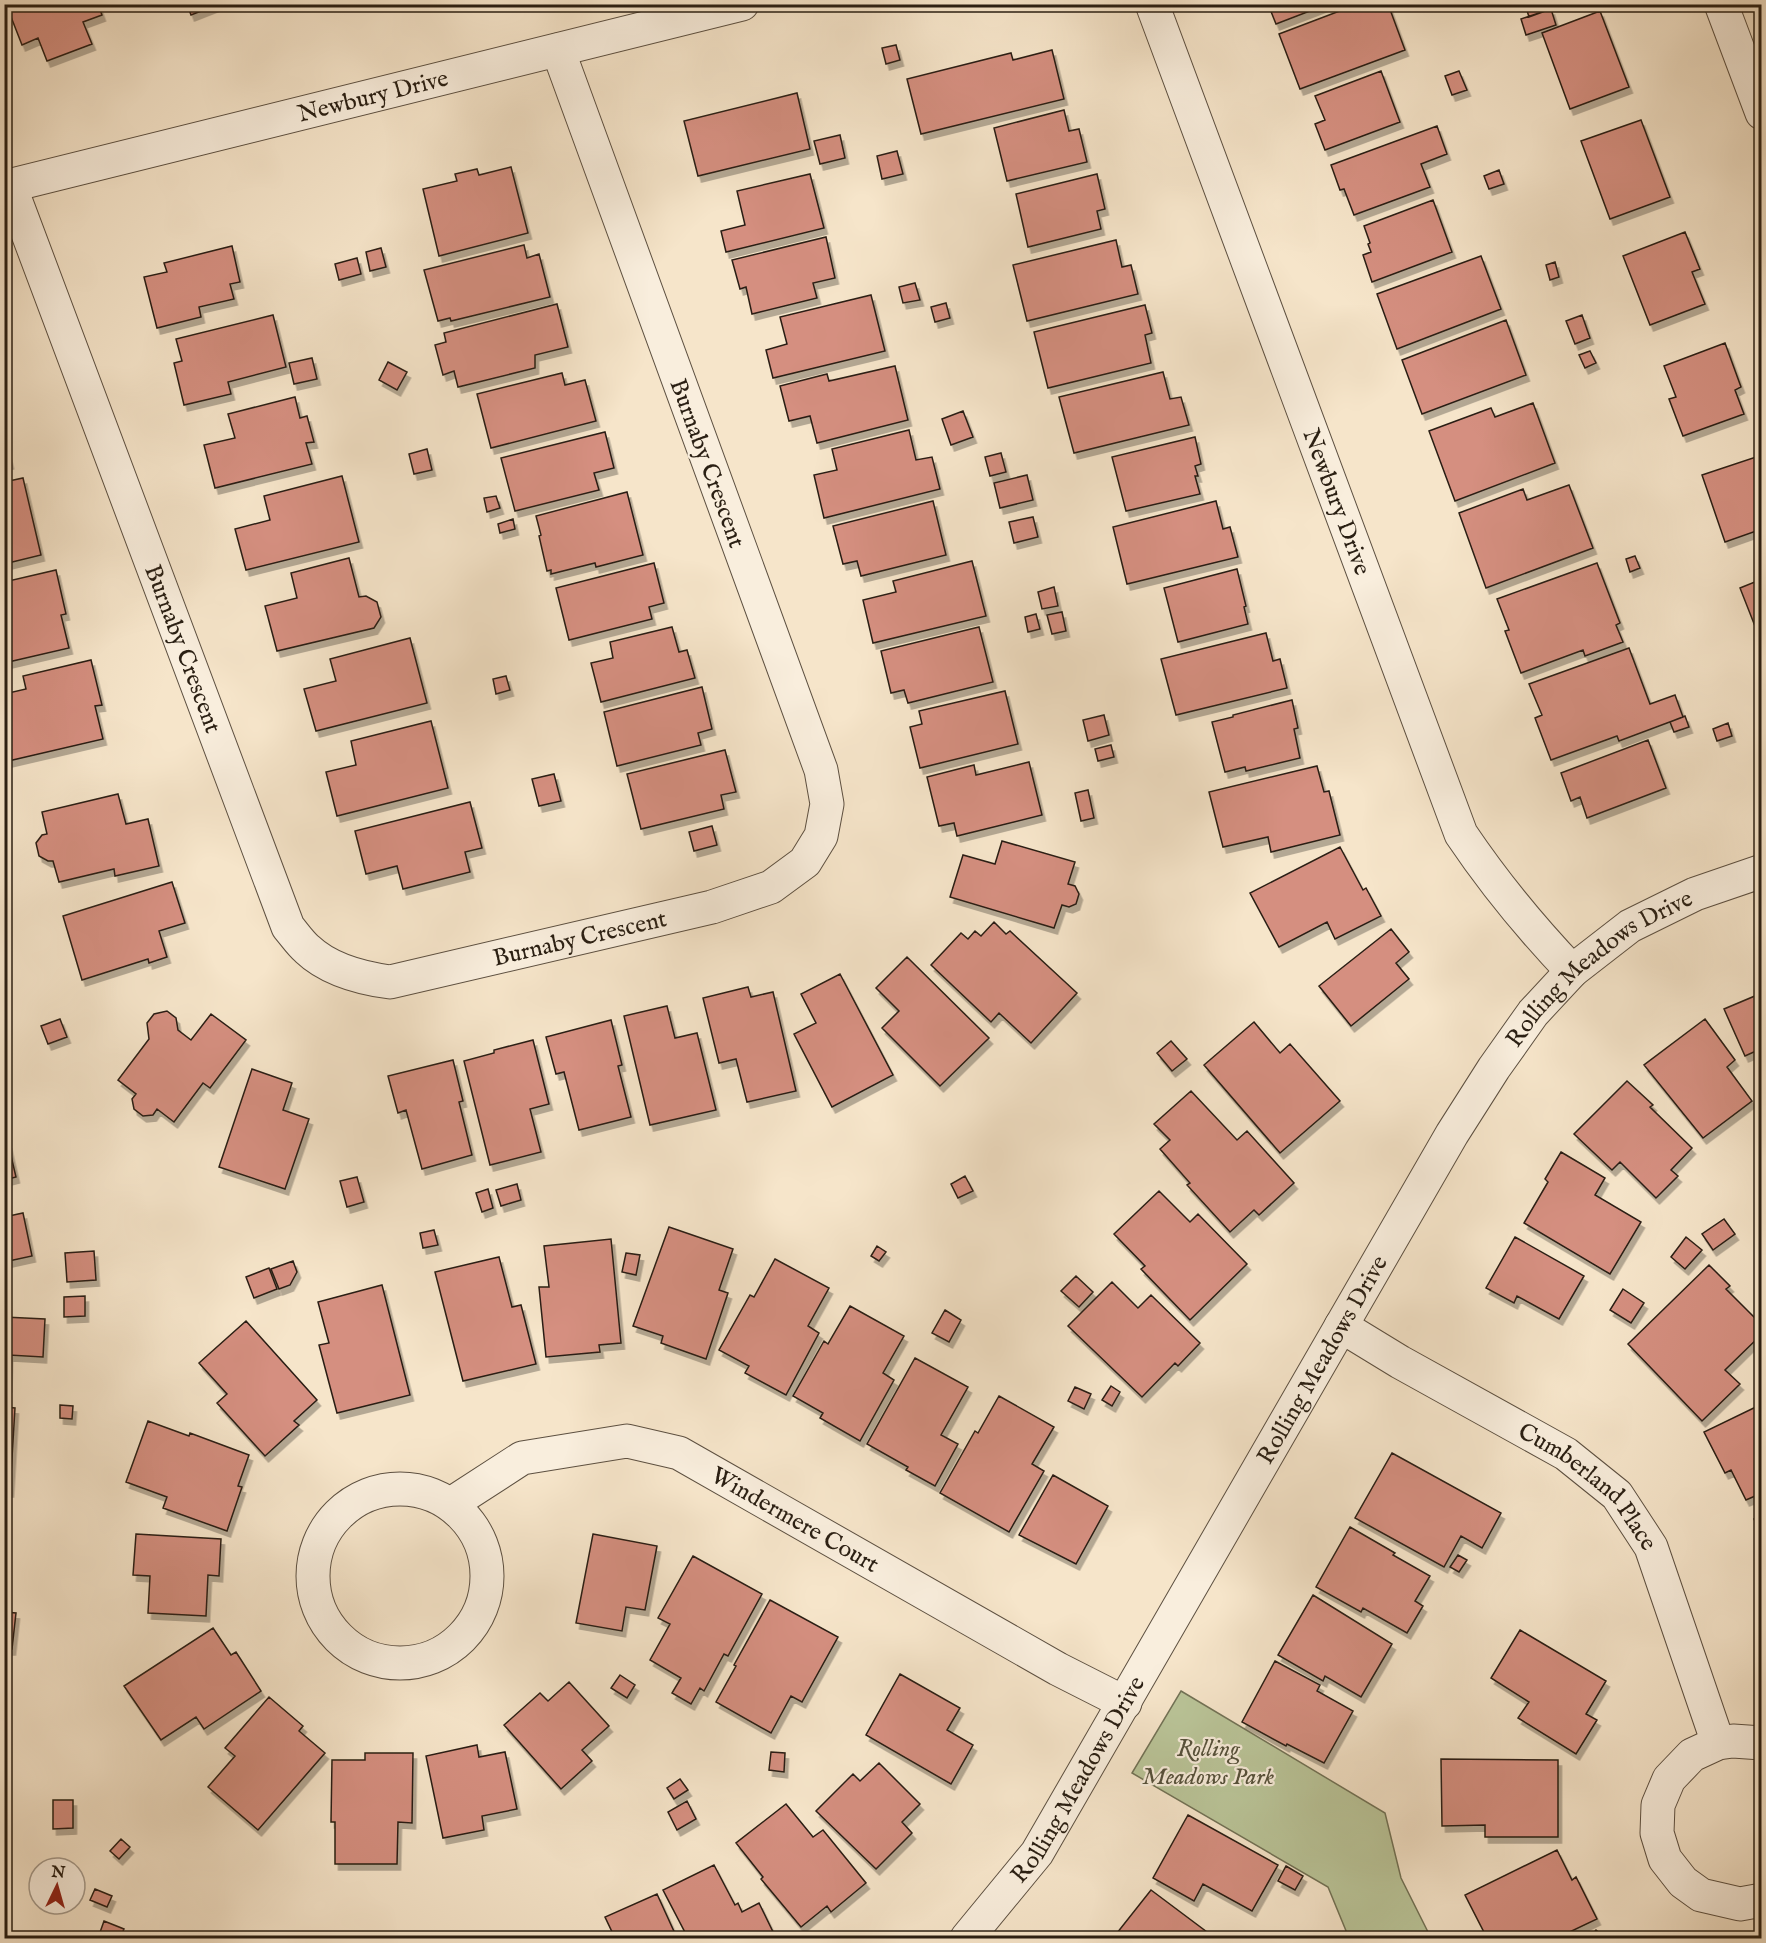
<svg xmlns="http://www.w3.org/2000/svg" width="1766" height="1943" font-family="'IM FELL English',serif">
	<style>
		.green { fill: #bac599; stroke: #727256; stroke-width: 1.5 }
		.building { fill: #d58f80; stroke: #2a1f13; stroke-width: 1.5; filter: url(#shadow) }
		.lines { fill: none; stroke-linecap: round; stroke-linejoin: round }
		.minor-casing { stroke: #5d5041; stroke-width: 35 }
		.minor { stroke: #f9eedd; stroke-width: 33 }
		.labels { text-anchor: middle; stroke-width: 4.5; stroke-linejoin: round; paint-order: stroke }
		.street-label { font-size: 24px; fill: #2a1f13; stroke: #f9eedd }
		.park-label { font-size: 24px; font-style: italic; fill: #55513b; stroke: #f9eedd }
	</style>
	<defs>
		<filter id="shadow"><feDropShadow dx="3.5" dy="6" stdDeviation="0" flood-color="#0004"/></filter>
	</defs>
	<rect width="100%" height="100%" fill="#f6e5ca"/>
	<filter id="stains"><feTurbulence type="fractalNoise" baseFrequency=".00333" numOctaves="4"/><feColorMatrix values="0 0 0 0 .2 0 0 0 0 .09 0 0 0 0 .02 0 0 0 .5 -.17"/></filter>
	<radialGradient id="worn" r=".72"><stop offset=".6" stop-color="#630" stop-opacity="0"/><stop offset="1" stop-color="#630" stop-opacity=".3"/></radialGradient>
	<!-- green -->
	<path class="green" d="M1181,1691l204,122 16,65 30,60h-82l-21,-51 -196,-114z"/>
	<!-- building -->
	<path class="building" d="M6,4h92l4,11 -19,7 9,22 -45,17 -9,-23 -16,7z
		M187,4h32l-28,11z
		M1268,4h60l-52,20z
		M1358,4h30l17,46 -105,39 -21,-55z
		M1525,4h21l2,6 -19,7z
		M1551,9l5,16 -30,10 -5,-16z
		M1600,11l29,76 -59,22 -28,-76z
		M896,45l4,15 -14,4 -4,-16z
		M1052,50l12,49 -143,35 -14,-55 104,-26 2,7z
		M1381,71l19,51 -75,28 -10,-26 10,-4 -10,-24z
		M1459,71l8,19 -15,5 -7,-19z
		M797,93l13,56 -112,27 -14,-55z
		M1064,110l5,21 10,-2 8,33 -80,19 -13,-53z
		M1641,120l29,77 -60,22 -29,-78z
		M1437,126l10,28 -26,10 9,23 -76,28 -10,-26 -4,1 -9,-25z
		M840,135l5,23 -25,6 -6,-23z
		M897,151l6,23 -21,5 -5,-23z
		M511,167l17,66 -89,23 -16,-67 34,-8 -2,-7 22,-5 2,6z
		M1499,170l5,14 -15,5 -5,-13z
		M810,174l14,54 -98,24 -5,-21 24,-6 -8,-34z
		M1097,174l8,35 -8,2 4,18 -73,18 -12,-53z
		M1433,200l19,52 -80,30 -9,-27 8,-3 -3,-8 2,-1 -6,-17z
		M1685,232l15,37 -8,3 13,32 -55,21 -27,-69z
		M826,237l9,41 -22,5 4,15 -65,16 -6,-27 -6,2 -8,-29z
		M1116,240l6,27 9,-2 7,29 -111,27 -14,-56z
		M524,245l3,13 12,-4 11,43 -99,24 -1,-3 -12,3 -14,-51z
		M232,246l8,36 -10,2 4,15 -35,8 2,10 -44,11 -13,-51 23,-5 -3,-9z
		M381,248l5,19 -16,4 -4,-19z
		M1481,256l20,53 -104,40 -20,-55z
		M357,258l4,16 -22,6 -4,-16z
		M1555,262l4,15 -9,3 -4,-15z
		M915,283l5,17 -17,3 -4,-16z
		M871,295l14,56 -112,27 -7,-28 21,-6 -7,-27z
		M946,303l4,15 -15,4 -4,-15z
		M557,304l11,43 -33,8v13l-77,19 -4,-16 -11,4 -8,-30 11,-3 -2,-9z
		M1145,305l7,28 -7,2 6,28 -103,25 -14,-56z
		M273,315l13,52 -58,15 3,12 -47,11 -10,-42 8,-2 -6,-22z
		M1582,315l8,23 -15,6 -9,-23z
		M1506,320l20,55 -104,39 -20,-54z
		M1725,343l16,44 -6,3 9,24 -61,22 -14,-37 7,-2 -12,-31z
		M1590,351l6,12 -11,5 -6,-13z
		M312,358l5,21 -23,5 -5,-21z
		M388,362l19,10 -10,18 -18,-10z
		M895,366l13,54 -91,23 -7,-27 -21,5 -9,-35 47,-12 2,7z
		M1163,372l7,27 11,-2 8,28 -115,28 -15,-56z
		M562,373l3,12 20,-5 11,41 -105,27 -14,-54z
		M295,397l5,21 7,-2 7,26 -8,1 6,21 -97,24 -11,-43 31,-7 -7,-24z
		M1533,403l22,60 -100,38 -26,-70 62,-23 4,9z
		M963,411l10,26 -22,8 -9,-26z
		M909,430l7,30 16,-3 8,32 -116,29 -10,-43 23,-5 -5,-21z
		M605,432l9,36 -20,5 5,17 -84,21 -14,-53z
		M1195,437l6,27 -6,2 3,10h-3l5,18 -74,17 -14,-54z
		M4,439l6,24 -6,1z
		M427,449l5,21 -18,4 -5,-20z
		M1001,453l5,19 -16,4 -5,-19z
		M1762,455v74l-37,13 -23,-67z
		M1027,475l6,25 -33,8 -6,-25z
		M342,476l17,66 -113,28 -11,-41 35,-9 -6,-24z
		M23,478l18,77 -37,9v-82z
		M1569,485l24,63 -107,40 -27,-75 64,-24 4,11z
		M627,492l16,63 -47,12 -1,-4 -44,11v-4l-4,1 -8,-35 2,-1 -5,-19z
		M496,496l4,12 -13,4 -3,-14z
		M933,501l13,54 -85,21 -4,-15 -14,3 -10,-38z
		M1216,501l7,28 7,-2 8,30 -111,27 -14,-57z
		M1033,517l5,20 -24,6 -5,-21z
		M513,519l2,10 -15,4 -2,-9z
		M1635,556l5,12 -10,4 -4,-13z
		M349,558l10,39 7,-1 11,6 4,15 -7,11 -97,23 -12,-45 32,-8 -6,-25z
		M972,561l14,55 -113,27 -10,-43 33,-8 -3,-11z
		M654,563l10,40 -15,4 3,12 -83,21 -13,-52z
		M1597,563l23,60 -4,2 7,17 -38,14 -2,-6 -62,23 -16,-42 4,-1 -12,-31z
		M1237,569l9,37 -2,1 4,17 -70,18 -14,-54z
		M56,570l10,44 -5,1 8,33 -65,15v-81z
		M1762,579v65l-22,-56z
		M1054,587l4,19 -16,3 -4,-17z
		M1062,612l4,19 -14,3 -5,-19z
		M1036,614l4,15 -12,3 -3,-15z
		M672,627l7,25 8,-2 8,28 -94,24 -10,-39 22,-5 -3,-16z
		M979,627l14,55 -85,21 -4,-13 -13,3 -10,-42z
		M1266,633l7,28 7,-2 7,29 -111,27 -15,-56z
		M410,638l17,65 -111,28 -12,-42 32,-8 -6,-22z
		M1629,648l21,56 25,-9 8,22 -64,24 -2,-5 -66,24 -16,-42 7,-3 -13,-31z
		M91,660l11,45 -7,1 8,33 -99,23v-68l22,-5 -3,-13z
		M506,676l4,14 -14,4 -3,-15z
		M702,687l10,42 -14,4 3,12 -84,21 -13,-54z
		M1005,691l13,53 -98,24 -10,-41 12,-3 -3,-13z
		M1292,700l6,28 -4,1 6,29 -54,13 -1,-4 -20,5 -13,-50 21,-5v-2z
		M1104,715l5,20 -21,6 -5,-21z
		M1685,716l4,11 -15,5 -4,-10z
		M431,721l17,67 -111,28 -11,-44 30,-7 -5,-24z
		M1728,723l4,13 -15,5 -4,-12z
		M1648,740l18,48 -79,30 -7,-21 -9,4 -10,-28z
		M1111,745l3,12 -16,4 -3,-12z
		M725,750l11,42 -15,3 3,14 -83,20 -14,-55z
		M1029,762l13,53 -85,21 -3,-13 -15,3 -12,-49 47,-12 2,10z
		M1317,766l7,26 5,-1 11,44 -69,17 -3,-15 -45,10 -14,-55z
		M554,774l7,27 -22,5 -7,-27z
		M1088,790l6,28 -13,3 -6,-28z
		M118,794l8,30 22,-5 11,47 -44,10 -1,-7 -55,13 -6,-21h-5l-9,-5 -3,-13 6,-8 5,-1 -5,-22z
		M470,802l12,46 -17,4 5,20 -67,17 -6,-23 -31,8 -11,-43z
		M712,826l5,19 -23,6 -5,-19z
		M1002,841l73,21 -7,22 7,2 4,8 -3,10 -7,3 -7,-2 -8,23 -104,-31 13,-42 32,9z
		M1340,847l23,43 3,-2 15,28 -46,23 -8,-17 -48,25 -29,-54z
		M172,882l13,41 -26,8 8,26 -18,6 -1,-4 -66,21 -19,-64z
		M994,922l12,12 4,-3 67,62 -46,50 -32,-30 -8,9 -60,-57 30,-32 7,6 7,-8 6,5z
		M1391,929l18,23 -13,11 13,16 -58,47 -32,-40z
		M907,957l82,81 -49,48 -58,-58 17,-17 -23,-23z
		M840,974l53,101 -61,32 -38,-73 22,-11 -15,-29z
		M748,987l3,10 22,-5 23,99 -49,11 -11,-43 -17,4 -16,-65z
		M1762,993v69l-6,-11 -11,5 -21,-47z
		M667,1006l8,32 22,-5 19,77 -66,15 -26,-109z
		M167,1011l9,7 2,12 13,10 20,-26 35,26 -36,48 -7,-5 -29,39 -17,-13 -4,6 -10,1 -9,-7 -2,-10 4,-5 -18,-14 31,-41 -2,-16 7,-9z
		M60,1019l7,18 -19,7 -7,-18z
		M1705,1019l30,41 -8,7 25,34 -49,37 -59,-73z
		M611,1020l11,45 -4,1 13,51 -52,13 -15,-58 -8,2 -10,-37z
		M1254,1022l26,31 10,-9 50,57 -60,52 -76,-88z
		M533,1040l16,64 -19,5 11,43 -51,13 -26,-104 30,-8v-3z
		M1171,1041l16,18 -15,12 -15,-18z
		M453,1060l10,41 -4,1 13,53 -50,14 -16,-59 -8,3 -10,-37z
		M252,1069l40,14 -9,27 26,9 -24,70 -66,-22z
		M1627,1081l26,24 -3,2 42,41 -21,22 7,6 -22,22 -36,-36 -8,8 -38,-36z
		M1191,1091l46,49 10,-9 47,52 -35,32 -5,-5 -24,22 -43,-47 3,-2 -30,-34 10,-9 -16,-16z
		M8,1143l8,34 -12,3v-36z
		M1561,1152l44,26 -10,17 46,27 -31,52 -86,-51 24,-41 -3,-3z
		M965,1176l8,15 -15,7 -7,-14z
		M357,1177l7,25 -17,5 -7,-26z
		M517,1184l4,16 -20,6 -5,-16z
		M488,1189l5,19 -11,4 -6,-19z
		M1159,1191l31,31 8,-8 49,50 -57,56 -49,-51 4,-3 -31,-32z
		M23,1213l9,43 -28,6v-45z
		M1724,1219l11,15 -22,16 -11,-16z
		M669,1227l64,22 -14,41 9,3 -22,66 -45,-16 2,-7 -30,-10z
		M434,1230l4,15 -15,3 -3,-15z
		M1515,1237l69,39 -25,43 -42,-23 -3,7 -28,-15z
		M1686,1237l16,13 -17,19 -14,-12z
		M611,1239l10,104 -22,2 1,7 -54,5 -7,-70h10l-5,-41z
		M877,1246l9,6 -7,9 -8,-5z
		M94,1251l2,29 -29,2 -2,-29z
		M626,1253l14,2 -4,20 -14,-3z
		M499,1257l13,50 9,-2 15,59 -73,17 -28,-109z
		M775,1259l54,29 -21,38 11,7 -33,62 -41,-22 4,-7 -30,-16 31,-55 4,2z
		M293,1261l4,11 -7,13 -11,4 -8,-20z
		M1709,1265l21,21 -4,3 36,36v9l-37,36 15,14 -38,37 -74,-77z
		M269,1268l8,21 -23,9 -8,-21z
		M1076,1276l17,16 -14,15 -18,-16z
		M1112,1282l26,26 13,-13 49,48 -22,23 -3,-3 -33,34 -74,-71z
		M382,1285l28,110 -73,18 -18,-68 10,-2 -11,-41z
		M1623,1289l21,14 -13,20 -21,-13z
		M85,1296v20l-21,1v-20z
		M850,1306l54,30 -21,37 11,7 -34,61 -40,-23 3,-5 -30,-17 31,-55 4,3z
		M945,1310l16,10 -12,22 -17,-9z
		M4,1317l41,2 -2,38 -34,-2 -1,31h-4z
		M246,1321l71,79 -23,21 5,4 -34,31 -48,-53 10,-9 -28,-31z
		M915,1358l53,29 -27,48 17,9 -23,42 -29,-16 2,-3 -41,-23z
		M1111,1386l9,6 -8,14 -10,-6z
		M1075,1387l16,7 -7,15 -16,-8z
		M999,1396l55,31 -22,37 12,7 -35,61 -69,-39 35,-62 3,2z
		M1762,1404v89l-16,7 -15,-30 -6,3 -21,-41z
		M60,1405l13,1 -1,13 -12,-1z
		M4,1407l11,1 -5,83h-6z
		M148,1421l41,15 1,-3 59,22 -11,31 4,1 -15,44 -64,-23 4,-11 -41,-15z
		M1392,1453l109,60 -19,35 -21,-12 -17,31 -89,-49z
		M1053,1475l55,31 -32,58 -57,-29z
		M1762,1516v22l-8,-19z
		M1350,1527l45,26 -2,2 37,21 -15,25 8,5 -16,27 -44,-25 -2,4 -45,-25z
		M136,1534l85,5 -2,37 -11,-1 -2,41 -58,-3 2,-37 -17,-1z
		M593,1534l64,12 -12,64 -19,-3 -4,24 -46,-8z
		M1458,1555l9,5 -8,12 -9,-5z
		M693,1556l69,38 -34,62 -4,-2 -20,37 -4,-3 -9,16 -19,-11 9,-15 -31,-18 20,-36 -12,-6z
		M1313,1595l79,49 -31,53 -36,-21 -2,5 -45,-26z
		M770,1600l68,37 -36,65 -11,-6 -20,37 -55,-31 20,-36 -2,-1z
		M4,1612l12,1 -4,36h-8z
		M213,1628l18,27 5,-3 25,39 -57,38 -8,-12 -35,23 -37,-54z
		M1520,1630l86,51 -20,33 11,6 -21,34 -58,-36 11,-16 -38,-24z
		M1275,1661l45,24 -3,6 36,20 -29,52 -37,-19 -1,2 -44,-24z
		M900,1674l60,34 -13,22 26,15 -22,39 -85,-49z
		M620,1675l15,10 -8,13 -16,-10z
		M569,1682l40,44 -27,24 10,11 -31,28 -57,-64 36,-32 8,8z
		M269,1697l34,29 -4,5 26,22 -67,77 -50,-43 27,-31 -10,-8z
		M477,1745l2,12 26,-5 12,57 -35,7 2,14 -41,8 -17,-82z
		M771,1752l14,1 -1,19 -15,-2z
		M365,1753h48l-1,70 -14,-1 -1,42h-62v-42h-4l1,-62h33z
		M1441,1759l117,1v77h-73v-12l-43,1z
		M879,1763l41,41 -18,18 10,11 -36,36 -60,-58 37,-37 7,7z
		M680,1779l8,11 -14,9 -7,-11z
		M53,1800h20v28l-20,1z
		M687,1801l9,18 -19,11 -9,-18z
		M786,1804l27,33 10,-7 43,53 -35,29 -4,-6 -26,21 -40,-48 2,-2 -27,-34z
		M1188,1815l90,50 -26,46 -49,-27 -9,17 -41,-23z
		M121,1839l9,8 -11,12 -9,-8z
		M1557,1850l15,30 4,-3 21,42 -40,19h-70l-22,-43z
		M714,1865l21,40 3,-2 4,9 17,-9 17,35h-88l-25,-48z
		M1286,1866l17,10 -8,14 -17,-9z
		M95,1889l17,7 -5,11 -17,-7z
		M1151,1890l64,48h-102z
		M657,1894l20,44h-62l-10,-21z
		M104,1921l20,8 -4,9h-22z
		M1596,1930l9,8h-16z"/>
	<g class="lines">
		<defs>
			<g id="minor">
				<path id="s1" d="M1152,4l309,830c33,49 70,94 111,137"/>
				<path d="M1721,4l41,109"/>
				<path id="s2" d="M10,186l278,741c6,7 12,16 19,22 22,21 53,29 83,33l322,-75 59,-20 34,-25 16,-26 6,-32 -6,-34 -263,-720"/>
				<path id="s3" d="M4,187l738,-183"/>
				<path id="s4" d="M1341,1326l59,36 166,92 51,41 34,52 67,196"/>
				<circle cx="400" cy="1576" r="87"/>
				<path id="s5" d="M451,1504l71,-46 105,-17 52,12 379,216 67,34"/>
				<path d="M1762,1743l-29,-2 -15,2 -26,12 -23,24 -11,26 -1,28 8,26 18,23 18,13 39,9 22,-4"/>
				<path id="s6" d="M967,1938l70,-85 415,-719 42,-66 39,-55 39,-42 58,-45 65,-32 67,-23"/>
			</g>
		</defs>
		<!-- minor casing -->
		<use href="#minor" class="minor-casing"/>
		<!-- minor -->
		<use href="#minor" class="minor"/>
	</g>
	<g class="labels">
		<!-- street labels -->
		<g class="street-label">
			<text dy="8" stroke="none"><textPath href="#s3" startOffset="380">Newbury Drive</textPath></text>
			<text transform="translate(708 463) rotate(70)" y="8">Burnaby Crescent</text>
			<text dy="8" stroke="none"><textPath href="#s1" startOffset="531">Newbury Drive</textPath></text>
			<text dy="8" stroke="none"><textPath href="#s2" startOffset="494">Burnaby Crescent</textPath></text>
			<text dy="8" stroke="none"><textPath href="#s2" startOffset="1106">Burnaby Crescent</textPath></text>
			<text dy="8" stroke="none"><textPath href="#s6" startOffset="1166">Rolling Meadows Drive</textPath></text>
			<text dy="8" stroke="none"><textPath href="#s6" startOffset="680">Rolling Meadows Drive</textPath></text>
			<text dy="8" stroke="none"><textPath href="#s4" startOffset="297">Cumberland Place</textPath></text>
			<text dy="8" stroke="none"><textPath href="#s5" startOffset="378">Windermere Court</textPath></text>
			<text dy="8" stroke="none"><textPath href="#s6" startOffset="194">Rolling Meadows Drive</textPath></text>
		</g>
		<!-- park labels -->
		<g class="park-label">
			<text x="1208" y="1756">Rolling<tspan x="1208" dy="28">Meadows Park</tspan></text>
		</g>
	</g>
	<!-- margin -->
	<rect width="1766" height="1943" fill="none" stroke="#f6e5ca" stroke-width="24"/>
	<rect x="6" y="6" width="1754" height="1931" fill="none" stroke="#2a1f13" stroke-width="3"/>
	<rect x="12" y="12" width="1742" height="1919" fill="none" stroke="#2a1f13" stroke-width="1.5"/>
	<!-- north arrow -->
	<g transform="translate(57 1886) rotate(5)"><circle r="28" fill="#f9eedd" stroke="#a69b8c" stroke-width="1.5"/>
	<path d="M0-4.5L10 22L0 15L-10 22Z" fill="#8f2418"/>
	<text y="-9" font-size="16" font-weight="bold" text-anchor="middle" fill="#2a1f13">N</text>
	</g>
	<rect width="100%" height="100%" filter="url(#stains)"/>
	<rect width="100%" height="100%" fill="url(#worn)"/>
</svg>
